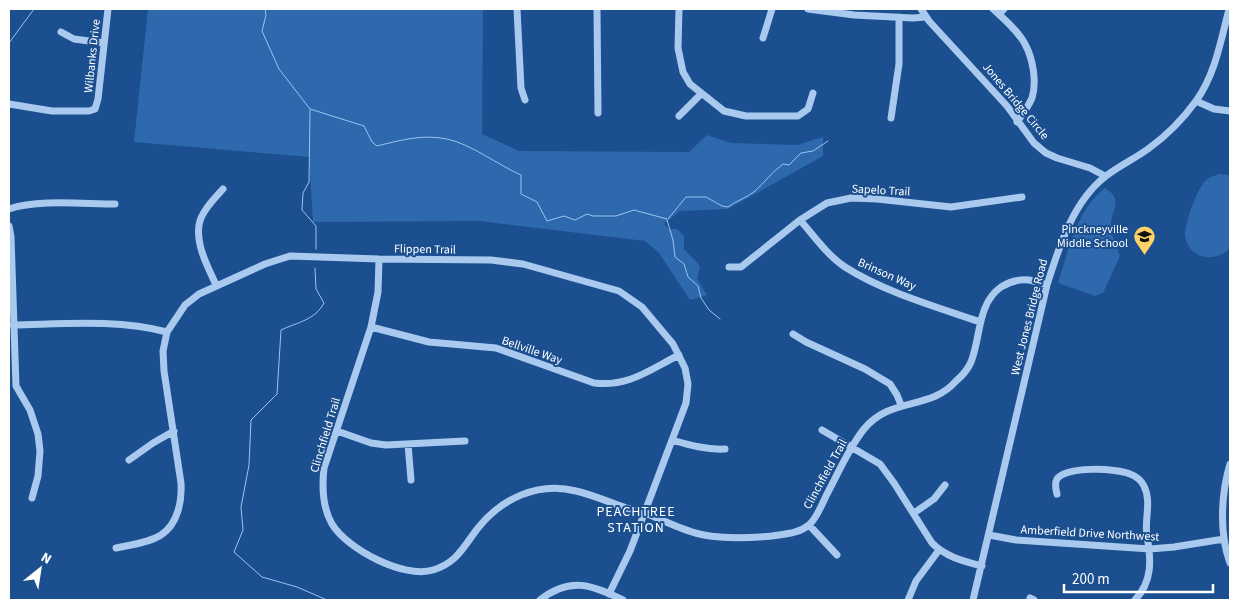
<svg xmlns="http://www.w3.org/2000/svg" width="1239" height="609" font-family="'Source Sans 3',sans-serif">
	<style>
		.green { fill: #2e69ad }
		.lines { fill: none; stroke-linecap: round; stroke-linejoin: round }
		.stream { stroke: #9cc4f0; stroke-width: 1 }
		.minor { stroke: #a9c9ee; stroke-width: 7 }
		.labels { text-anchor: middle; stroke-width: 4; stroke-linejoin: round; paint-order: stroke }
		.street-label { font-size: 12px; fill: #fff; stroke: #1b4f8f }
		.poi-label { font-size: 12px; fill: #fff; stroke: #1b4f8f; text-anchor: end }
		.neighbourhood-label { font-size: 14px; letter-spacing: 1px; fill: #fff; stroke: #1b4f8f }
	</style>
	<rect width="100%" height="100%" fill="#1b4f8f"/>
	<!-- green -->
	<path class="green" d="M148,9h335l-1,125 37,17 170,1 18,-17 24,8 66,2 26,-8v19l-95,53 -48,2 -16,13 5,5h8l7,7v13l16,17 -3,13 10,16 -17,5 -31,-47 -14,-12 -165,-20 -167,1 -4,-65 -175,-15z
		M1219,174l11,1v73c-14,15 -41,12 -45,-12 -1,-11 12,-47 20,-55 4,-4 9,-5 14,-7z
		M1105,188c21,13 4,23 6,40 1,9 6,19 9,28l-17,37 -8,3 -37,-13c11,-34 18,-72 47,-95z"/>
	<g class="lines">
		<!-- stream -->
		<path class="stream" d="M265,9l1,6 -4,16 17,38 31,40 54,17 8,16 5,4c24,-6 46,-12 70,-7 24,5 51,26 74,36v19l16,8 10,19 17,-5 11,4 12,-6 6,2h23l18,-6 33,9
			M9,43l25,-34
			M310,110l-1,72 -6,11 -1,17 14,16v23
			M668,219l18,-22h20l16,9 6,1c9,-7 19,-9 27,-16 10,-9 17,-19 28,-27l6,1 12,-12 12,-2 15,-10
			M667,220l6,20 2,17 9,7 4,13 10,9 3,12 8,12 11,9
			M315,268l1,21 8,14c-9,17 -26,19 -43,27l-4,64 -26,26 -2,45 -8,42 2,23 -9,22 28,25 35,10 30,13"/>
		<!-- minor -->
		<path class="minor" d="M517,9l4,79 4,12
			M597,9l1,104
			M679,9l-1,39 5,24 7,12 34,27 22,5h52l10,-7 5,-16
			M808,9l46,6 59,3 13,-1
			M921,9l8,12 78,85 27,37 12,10 11,5 33,10 15,8
			M993,9c11,10 25,22 32,35 8,15 12,38 7,54 -4,9 -9,16 -15,24
			M999,14l5,-5
			M61,32l13,7 30,4
			M763,38l9,-29
			M1196,101l18,8 16,2
			M9,104l43,7h37l6,-2 3,-10 10,-90
			M679,116l22,-22
			M891,118l8,-54v-47
			M9,209c29,-10 75,-5 106,-5
			M800,220c14,16 27,35 45,47 39,25 92,40 135,55
			M9,226l2,11 5,149 14,24 8,24 2,17 -2,25 -6,22
			M379,259l-1,33 -7,35 -47,141c-2,18 -2,39 8,56 15,25 72,55 101,46 25,-8 30,-23 45,-42 23,-29 60,-47 98,-37 17,4 33,11 50,17 8,2 16,4 24,7 17,7 36,17 54,20 22,4 46,3 68,1 12,-2 26,-2 37,-11 7,-6 13,-20 17,-29 12,-22 22,-47 38,-67 27,-33 66,-18 92,-48 6,-5 12,-12 15,-19 10,-25 6,-58 30,-75 8,-5 18,-8 28,-7 6,1 12,3 18,5
			M729,267h12l59,-47 27,-17 24,-5 26,1 74,8 71,-10
			M216,285c-8,-18 -20,-39 -17,-60 2,-13 15,-26 24,-36
			M13,325c51,-1 104,-6 154,7
			M371,327l58,15 67,6 98,35c35,4 55,-13 85,-28
			M793,334l13,8 59,27 25,15 7,11 4,10
			M822,430l58,34 14,19 38,60c14,14 31,18 50,23
			M337,431l34,12 15,2 79,-4
			M672,440c17,5 35,10 53,9
			M408,444l3,36
			M129,460l24,-17 21,-12
			M1230,464c-9,30 -11,69 0,99
			M1057,494c-1,-5 -3,-10 0,-15 8,-13 60,-11 73,-5 6,2 12,7 14,12 8,16 0,34 3,50 4,23 6,45 -12,64
			M914,513l20,-14 11,-14
			M809,525l28,30
			M989,535l27,5 134,9 24,-2 50,-8
			M116,548c14,-3 32,-5 45,-13 17,-11 21,-34 20,-52l-17,-112 -1,-20 4,-19 18,-27 14,-11 66,-30 25,-8 89,3 112,1 32,4 96,27 23,16 31,37 12,24 3,16 -2,19 -56,148 -21,43
			M1030,598l4,2
			M540,600c30,-24 52,-15 83,0
			M908,600l8,-19 23,-31
			M973,600l74,-315c12,-38 26,-84 59,-109 13,-10 28,-17 42,-27 18,-13 35,-30 48,-48 19,-26 25,-61 33,-92"/>
	</g>
	<!-- icons -->
	<defs>
		<symbol id="school-pin" viewBox="-11 -11 22 30"><path d="M0 17L-7.5 6A9.5 9.5 0 1 1 7.5 6Z" fill="#ffd166" stroke="#1b4f8f"/><path d="M0-5L7-2L0 1L-7-2ZM-4 1L0 2.5L4 1V4Q0 6-4 4Z" fill="#111"/></symbol>
	</defs>
	<g fill-rule="evenodd">
		<use href="#school-pin" x="1132" y="224" width="25" height="34"/>
	</g>
	<g class="labels">
		<!-- street labels -->
		<g class="street-label">
			<text transform="translate(92 56) rotate(-84)" y="4">Wilbanks Drive</text>
			<text transform="translate(1016 101) rotate(50)" y="4">Jones Bridge Circle</text>
			<text transform="translate(881 190) rotate(3)" y="4">Sapelo Trail</text>
			<text transform="translate(425 249) rotate(1)" y="4">Flippen Trail</text>
			<text transform="translate(887 274) rotate(24)" y="4">Brinson Way</text>
			<text transform="translate(1029 317) rotate(-76)" y="4">West Jones Bridge Road</text>
			<text transform="translate(532 350) rotate(19)" y="4">Bellville Way</text>
			<text transform="translate(325 435) rotate(-73)" y="4">Clinchfield Trail</text>
			<text transform="translate(825 474) rotate(-61)" y="4">Clinchfield Trail</text>
			<text transform="translate(1090 533) rotate(3)" y="4">Amberfield Drive Northwest</text>
		</g>
		<!-- poi labels -->
		<g class="poi-label">
			<text x="1128" y="233">Pinckneyville<tspan x="1128" dy="14">Middle School</tspan></text>
		</g>
		<!-- neighbourhood labels -->
		<g class="neighbourhood-label">
			<text x="636" y="516">PEACHTREE<tspan x="636" dy="16">STATION</tspan></text>
		</g>
	</g>
	<!-- border -->
	<rect width="1239" height="609" fill="none" stroke="#ffffff" stroke-width="20"/>
	<!-- north arrow -->
	<g transform="translate(40 569) rotate(30)" stroke="#1b4f8f" stroke-width="4" paint-order="stroke">
	<path d="M0-4L9 19L0 12L-9 19Z" fill="#ffffff"/>
	<text y="-8" font-size="14" font-weight="bold" text-anchor="middle" fill="#ffffff">N</text>
	</g>
	<!-- scale -->
	<path d="M1064 584v8h149v-8" fill="none" stroke="#ffffff" stroke-width="2.5"/>
	<text x="1072" y="584" font-size="15" fill="#ffffff" stroke="#1b4f8f" stroke-width="4" paint-order="stroke">200 m</text>
</svg>
